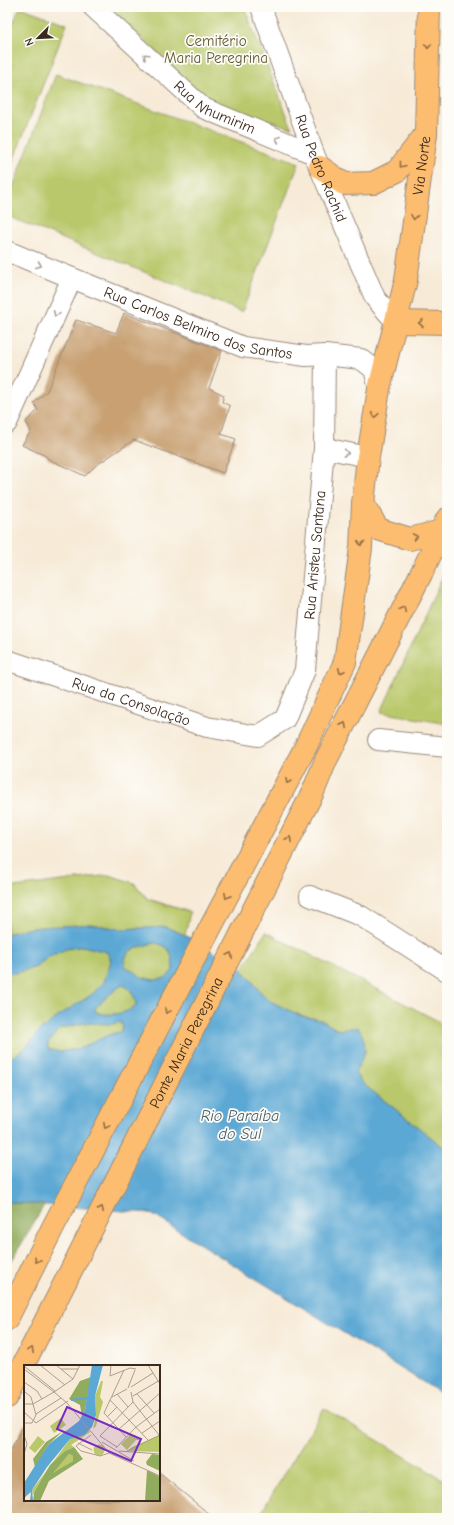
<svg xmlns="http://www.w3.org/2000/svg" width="454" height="1525" font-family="'Comic Neue',sans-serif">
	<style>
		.green { fill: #b9c86b; stroke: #7a7944 }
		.forest { fill: #92ac5f; stroke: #666b3e }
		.water { fill: #5ba8d4; stroke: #4b6979; fill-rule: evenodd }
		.building { fill: #c8a072 }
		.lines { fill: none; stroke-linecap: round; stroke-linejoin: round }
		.minor-casing { stroke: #998a7b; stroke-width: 22 }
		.major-casing { stroke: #998a7b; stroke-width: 24 }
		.minor { stroke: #fff; stroke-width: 20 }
		.major { stroke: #fcbd6f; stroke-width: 22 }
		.oneway { stroke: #926c42 }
		.oneway2 { stroke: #a79f9a }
		.labels { text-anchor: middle; stroke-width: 3.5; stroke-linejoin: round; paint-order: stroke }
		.park-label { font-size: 15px; fill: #615935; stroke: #fdfcf7 }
		.street-label { font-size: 15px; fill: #3b2a1e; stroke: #fdfcf7 }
		.water-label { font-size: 16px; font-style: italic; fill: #485c67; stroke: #fdfcf7 }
		.inset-river { fill: none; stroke: #5ba8d4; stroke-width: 2 }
		.inset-road { fill: none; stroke: #ac9e8e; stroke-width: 1 }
		.view { fill: #7b2cbf; fill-opacity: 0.15; stroke: #7b2cbf; stroke-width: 2 }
		.inset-edge { fill: none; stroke: #3b2a1e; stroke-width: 2 }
	</style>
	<rect width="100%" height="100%" fill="#fdfcf7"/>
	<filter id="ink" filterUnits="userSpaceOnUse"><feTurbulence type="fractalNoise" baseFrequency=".025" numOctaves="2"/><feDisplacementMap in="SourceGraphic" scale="8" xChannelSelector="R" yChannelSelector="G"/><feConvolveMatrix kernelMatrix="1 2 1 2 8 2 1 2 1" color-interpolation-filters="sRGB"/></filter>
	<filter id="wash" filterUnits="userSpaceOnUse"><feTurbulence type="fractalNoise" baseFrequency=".012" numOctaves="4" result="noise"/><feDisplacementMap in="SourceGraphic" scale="16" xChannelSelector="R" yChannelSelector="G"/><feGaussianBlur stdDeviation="0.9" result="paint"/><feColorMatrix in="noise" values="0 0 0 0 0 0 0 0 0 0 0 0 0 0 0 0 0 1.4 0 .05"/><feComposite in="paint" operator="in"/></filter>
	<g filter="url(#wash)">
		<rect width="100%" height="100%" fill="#f7ebd8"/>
		<!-- green -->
		<path class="green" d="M20,7l47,17 -56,142 -4,-2v-126z
			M109,7h135l48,121 -85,-28z
			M56,74l243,89 -57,149 -235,-96v-13z
			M447,567v157l-66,-12z
			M109,875l25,8 14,16 42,13 -5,23 -19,-8 -47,2 -28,-5 -78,8 -6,2v-46z
			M266,932l172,89 9,9v120l-85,-67 -7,-10 11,-23 -28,-20 -17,-10 -20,-4 -33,-16 -9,-10 -17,-21z
			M154,943c18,2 18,13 19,28l-7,7 -12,2 -13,-3 -3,-3 -13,-8c-3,-18 16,-19 29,-23z
			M83,946l24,6 4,9 -7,21 -13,13 -25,16 -26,19 -13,16 -20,15v-87l9,-1 20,-6 12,-10 18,-8z
			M122,985c9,2 13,12 14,20 -8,9 -29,12 -40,7l-1,-4c9,-8 17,-17 27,-23z
			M119,1022l3,2 1,4 -3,4 -6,1 -33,15 -21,4 -12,-3v-6l11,-14 25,-6 29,1z
			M324,1408l123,74v36h-189z"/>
		<!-- forest -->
		<path class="forest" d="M7,1202l37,3 -37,64z"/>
		<!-- water -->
		<path class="water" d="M91,924l28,5 47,-2 19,8 57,34 17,21 9,10 33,16 20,4 17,10 20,-3c12,19 6,28 -3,46l7,10 85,67v247l-297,-184 -143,-11v-141l20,-15 13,-16 26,-19 25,-16 13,-13 7,-21 -4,-9 -24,-6 -17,3 -18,8 -12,10 -20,6 -9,1v-40c27,-10 56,-7 84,-10zM154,943c18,2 18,13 19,27l-7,8 -12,2 -13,-3 -3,-3 -13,-8c-3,-18 16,-19 29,-23zM122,985c9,2 13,12 14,20 -8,9 -29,12 -40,7l-1,-4c9,-8 17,-17 27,-23zM119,1022l3,2 1,4 -3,4 -12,3 -27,13 -21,4 -12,-3v-6l11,-14 25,-6 29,1z"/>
		<g id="blocks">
			<!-- building -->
			<path class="building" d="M124,313l98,38 -13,37 15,7 -2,7 8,4 -9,28 15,5 -13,34 -89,-33 -39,26 -10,10 -37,-17 -2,-3 -24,-11 9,-14 -5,-9 12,-12 -4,-7 13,-12 29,-71 40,13z
				M25,1423v77h134v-27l55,45h-207v-60z"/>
		</g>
	</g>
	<g filter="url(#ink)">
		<use href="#blocks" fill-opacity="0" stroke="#998a7b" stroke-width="1"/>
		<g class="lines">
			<defs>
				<g id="minor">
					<path id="s1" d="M93,7l110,101 111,46"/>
					<path id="s2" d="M261,7l53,147 61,144 21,24"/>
					<path id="s3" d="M7,251l65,27 171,69 63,9 19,-1 36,4 13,10 5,20"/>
					<path d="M7,423l65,-145"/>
					<path d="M324,448l44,9"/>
					<path id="s4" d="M7,660l200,67 51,9 27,-17 20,-49 19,-222 1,-93"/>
					<path d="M378,740l69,7"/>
					<path d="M310,896l51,20 86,55"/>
				</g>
				<g id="major">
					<path d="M320,167l24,17 29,-1 24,-12 28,-36"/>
					<path d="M396,322l51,1"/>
					<path d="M363,504l15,25 32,10 31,-8"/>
					<path id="s5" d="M7,1319l47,-94 252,-479 39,-84 16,-114 2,-44 5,-47 11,-68 27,-109 20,-146 3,-127"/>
					<path id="s6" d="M7,1397l306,-605 13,-32 97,-190 24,-51"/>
				</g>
			</defs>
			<!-- minor casing -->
			<use href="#minor" class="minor-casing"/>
			<!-- major casing -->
			<use href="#major" class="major-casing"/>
			<!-- minor -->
			<use href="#minor" class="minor"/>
			<!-- major -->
			<use href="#major" class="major"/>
		</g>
		<!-- one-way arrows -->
		<defs><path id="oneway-chevron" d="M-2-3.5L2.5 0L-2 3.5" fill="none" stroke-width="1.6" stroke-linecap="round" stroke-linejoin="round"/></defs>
		<g class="oneway">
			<use href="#oneway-chevron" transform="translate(428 46) rotate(92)"/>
			<use href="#oneway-chevron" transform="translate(402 165) rotate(127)"/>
			<use href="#oneway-chevron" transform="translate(414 217) rotate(98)"/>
			<use href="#oneway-chevron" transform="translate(421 323) rotate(-179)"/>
			<use href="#oneway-chevron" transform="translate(375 415) rotate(99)"/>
			<use href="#oneway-chevron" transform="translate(415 537) rotate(-10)"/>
			<use href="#oneway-chevron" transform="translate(361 543) rotate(94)"/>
			<use href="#oneway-chevron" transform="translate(403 609) rotate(-63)"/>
			<use href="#oneway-chevron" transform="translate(341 671) rotate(115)"/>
			<use href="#oneway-chevron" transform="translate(344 725) rotate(-63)"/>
			<use href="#oneway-chevron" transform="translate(288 781) rotate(118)"/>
			<use href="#oneway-chevron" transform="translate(289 839) rotate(-63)"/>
			<use href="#oneway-chevron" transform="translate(227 896) rotate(118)"/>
			<use href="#oneway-chevron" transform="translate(230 955) rotate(-63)"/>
			<use href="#oneway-chevron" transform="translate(167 1011) rotate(118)"/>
			<use href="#oneway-chevron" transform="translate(106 1126) rotate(118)"/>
			<use href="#oneway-chevron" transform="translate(101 1209) rotate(-63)"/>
			<use href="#oneway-chevron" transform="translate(37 1260) rotate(117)"/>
			<use href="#oneway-chevron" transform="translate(31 1350) rotate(-63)"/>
		</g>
		<g class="oneway2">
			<use href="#oneway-chevron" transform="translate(146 56) rotate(-137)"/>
			<use href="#oneway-chevron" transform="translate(278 139) rotate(-157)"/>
			<use href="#oneway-chevron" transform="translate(39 265) rotate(23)"/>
			<use href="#oneway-chevron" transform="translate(56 314) rotate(114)"/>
			<use href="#oneway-chevron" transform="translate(346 453) rotate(11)"/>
		</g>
	</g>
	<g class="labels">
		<!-- park labels -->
		<g class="park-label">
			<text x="216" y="46">Cemitério<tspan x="216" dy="17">Maria Peregrina</tspan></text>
		</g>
		<!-- street labels -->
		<g class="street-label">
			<text dy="5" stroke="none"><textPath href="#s1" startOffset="159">Rua Nhumirim</textPath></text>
			<text dy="5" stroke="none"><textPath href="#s5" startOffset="1242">Via Norte</textPath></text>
			<text dy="5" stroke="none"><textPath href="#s2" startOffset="172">Rua Pedro Rachid</textPath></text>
			<text dy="5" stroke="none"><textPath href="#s3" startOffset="205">Rua Carlos Belmiro dos Santos</textPath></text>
			<text dy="5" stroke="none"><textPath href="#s4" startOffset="463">Rua Aristeu Santana</textPath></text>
			<text dy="5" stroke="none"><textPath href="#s4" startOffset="131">Rua da Consolação</textPath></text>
			<text dy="5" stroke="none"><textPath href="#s6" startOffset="397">Ponte Maria Peregrina</textPath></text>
		</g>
		<!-- water labels -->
		<g class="water-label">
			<text x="240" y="1121">Rio Paraíba<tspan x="240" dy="18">do Sul</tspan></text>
		</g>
	</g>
	<!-- overview -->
	<g transform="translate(24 1365)">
		<rect width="136" height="136" fill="#f7ebd8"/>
		<path d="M77,16h2l-3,16 3,5 -7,24 -3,3 3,-14 -1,-19zM37,53l5,7 -12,8 -4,-7zM65,65l1,2 -19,13 3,2 -9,4 -14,14 19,-26zM106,70h5l5,5h-4l-9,10 -6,-6zM136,70v17l-32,-1 4,-4zM14,71l7,6 -10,11 -6,-5zM69.5 85a5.5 5.5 0 1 1 11 0a5.5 5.5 0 1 1-11 0ZM45,89l4,2v5l-16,11 -5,1zM27,100l-11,20 -7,10 -1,-5z" fill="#b9c86b"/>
		<path d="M67,12l-6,33 -3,6 -2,-11 -11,-6 11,-18zM39,66l-14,13 -14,23 -2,-8 13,-17zM50,82l9,12 -34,22 -9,20h-7l1,-8 16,-28 15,-14zM45,89l4,2v5l-20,12zM128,89l8,1v16l-13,-6 -1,-3zM123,105l13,7v24h-15z" fill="#92ac5f" fill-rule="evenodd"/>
		<path d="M68,0h11l-8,31 1,19 -4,12 -8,8 -14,4 -23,28 -15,23 1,11h-3l1,-9 -7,6v-15l25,-39 30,-23 6,-11z" fill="#5ba8d4"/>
		<path class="inset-river" d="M47,35l17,-2"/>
		<path class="inset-road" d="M16,0l25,20M32,0l17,14M56,0l-7,14 -19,13 13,11 42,50 51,23M87,0l-1,11 20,-8 6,1M124,0l12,19M0,1l31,25M0,4l30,23 -21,12h-9M37,4h17M100,5l-20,43 22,24M0,17l13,9 5,8M107,22l22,-14M104,23l7,-18M0,26l7,6 5,18 -4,8h-8M93,29l11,13M113,29l17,19M109,31l27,-16M88,32l15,-8M86,35l38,40M109,37l26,33M0,47l12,11 32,-22M12,49l25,-16M83,52l10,-10M95,64l41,-36M118,68l18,-12M0,70l3,9 -3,10M67,70l-15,11 5,5 19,5 9,-3M78,77l32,19M54,78l14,7M93,82l-17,-11 33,-34 -2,-10M92,83l20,-21 24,-18M95,86l41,3M103,86l33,-16"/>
		<path class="view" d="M43,42l74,32 -10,22 -74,-32z"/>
		<rect width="136" height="136" class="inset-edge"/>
	</g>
	<!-- margin -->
	<rect width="454" height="1525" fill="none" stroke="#fdfcf7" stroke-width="24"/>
	<!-- north arrow -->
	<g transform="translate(38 38) rotate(246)" stroke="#fdfcf7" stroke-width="3" paint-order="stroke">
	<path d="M0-3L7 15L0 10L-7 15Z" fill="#3b2a1e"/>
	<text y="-6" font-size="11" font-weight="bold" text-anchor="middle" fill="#3b2a1e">N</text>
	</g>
</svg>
